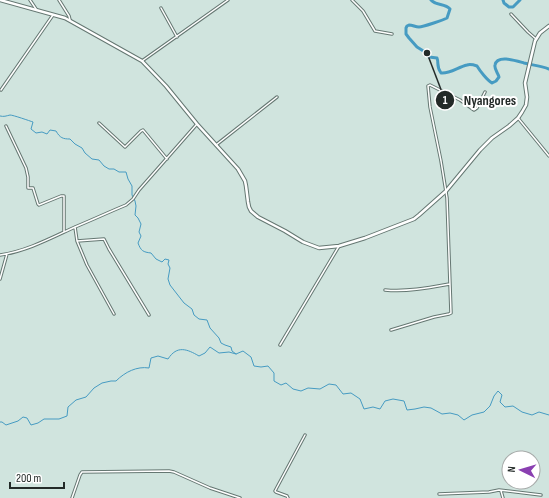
<svg xmlns="http://www.w3.org/2000/svg" width="549" height="498" font-family="'Sofia Sans Condensed',sans-serif">
	<style>
		.lines { fill: none; stroke-linecap: round; stroke-linejoin: round }
		.stream { stroke: #469bc2; stroke-width: 1 }
		.river { stroke: #469bc2; stroke-width: 3 }
		.street-casing { stroke: #657772; stroke-width: 3.5 }
		.secondary-casing { stroke: #657772; stroke-width: 4.5 }
		.street { stroke: #fff; stroke-width: 1.5 }
		.secondary { stroke: #fff; stroke-width: 2.5 }
		.leader { fill: none; stroke: #232a28; stroke-width: 1.5 }
		.callout-dot { fill: #232a28; stroke: #fff; stroke-width: 1.5 }
		.mark-label { font-size: 12px; text-anchor: middle; font-weight: bold; fill: #fff }
		.callout-label { font-size: 14px; text-anchor: middle; font-weight: bold; fill: #232a28; stroke: #fff; stroke-width: 4; stroke-linejoin: round; paint-order: stroke }
	</style>
	<rect width="100%" height="100%" fill="#d0e4de"/>
	<g class="lines">
		<!-- stream -->
		<path class="stream" d="M0,116c4,1 6,0 10,-1 3,0 20,6 23,7l-2,7 5,4 6,-1 5,2 3,-4 6,1c4,7 7,8 14,8l5,5 7,4 3,5 7,6 7,1 5,6 5,3h5l5,3h7l2,7 4,7v9l3,6 1,5 -1,9 3,3 3,6 -2,8 2,4 -3,7c3,8 5,9 13,10l5,6 6,3 3,-3 4,1 -1,4 2,4 -2,11 2,6 14,18 8,6 2,6 5,4 8,1 3,8 9,10 2,5 4,2 6,2 1,4 4,3
			M0,422h2l4,3 12,-4 5,-4 4,1 4,7 7,-2 6,-4h15l8,-3 1,-9 8,-7 10,-3 8,-9 8,-5 9,-2h5c9,-9 21,-15 33,-13l2,-10 7,-2 10,3c9,-14 19,-10 31,-3l6,-3 5,-6 9,6 10,-1 7,2 7,-3 8,6 3,9 7,1 7,-1 6,7v8l7,4 5,-2 7,6 8,2 7,-3 12,1 9,-5 7,1 7,9 8,-1 9,6 4,10 9,-2 7,2 5,-8 8,-2 11,2 3,9 8,-1 9,-2 7,1 11,6 8,-1 8,2 6,5 8,-5 12,-3 6,-6 4,-10 4,-5 4,4 -2,7 5,5 8,-1 9,6 10,3 7,-3 10,3"/>
		<!-- river -->
		<path class="river" d="M431,0c5,6 14,3 19,9l-3,9c-4,2 -24,9 -28,9 -4,0 -6,-2 -10,-2l-2,1 -1,2v6l3,4 8,9 8,5 4,5 8,1c2,5 -1,8 4,15 9,1 17,-6 26,-8 3,-1 7,0 10,1 3,5 10,14 15,17l4,-2 3,-4c-1,-4 -5,-8 -4,-12 2,-11 22,-4 29,-2 8,2 17,3 25,6
			M503,0l1,3 5,4h4l7,-7"/>
		<defs>
			<path id="street" d="M30,0l6,9
				M59,0l10,16 1,4
				M352,0l11,11 12,20 17,3
				M161,8l16,29
				M511,14l17,18 8,7
				M142,61l86,-61
				M1,90l52,-75
				M518,118l31,38
				M99,123l26,24 16,-16 2,-1 24,29
				M6,126l20,42 2,9v11h5l5,16 1,1 22,-9h3v36
				M216,145l61,-48
				M75,227l2,14 10,24 27,49
				M77,241l27,-2 5,10 40,66
				M0,255c27,-4 51,-17 75,-28 17,-7 34,-15 51,-22l7,-6 6,-9 58,-66
				M0,279l7,-25
				M385,290c22,2 43,-2 65,-6
				M391,330l43,-13 15,-3 2,-1 -4,-115 -6,-37 -11,-54 -2,-21 2,-1 30,15 14,10 3,-2 8,-16
				M280,345l59,-99
				M501,491l2,7
				M439,494l50,-2 10,-2 42,5
				M72,498l8,-23 2,-3 87,-1 5,1 36,16 30,10
				M288,498l-1,-2 -11,-4 -1,-1 30,-56"/>
			<path id="secondary" d="M0,0l65,18 77,43 24,25 31,38 41,45 7,12 1,5 2,16 1,5 2,4 7,6 27,14 18,11 16,6 20,-2 26,-8 49,-19 5,-4 27,-24 34,-41 12,-12 17,-12 9,-8 4,-6 4,-7 1,-8 -2,-14 10,-42 5,-8 9,-7"/>
		</defs>
		<!-- street casing -->
		<use href="#street" class="street-casing"/>
		<!-- secondary casing -->
		<use href="#secondary" class="secondary-casing"/>
		<!-- street -->
		<use href="#street" class="street"/>
		<!-- secondary -->
		<use href="#secondary" class="secondary"/>
	</g>
	<!-- callouts -->
	<path class="leader" d="M427 53L445 100"/>
	<g class="callout-dot">
		<circle cx="427" cy="53" r="4"/>
		<circle cx="445" cy="100" r="10"/>
	</g>
	<g class="mark-label">
		<text x="445" y="104">1</text>
	</g>
	<g class="callout-label">
		<text x="490" y="105">Nyangores</text>
	</g>
	<!-- north arrow -->
	<g transform="translate(521 470) rotate(275)"><circle r="19" fill="#ffffff" stroke="#a7aaa9"/>
	<path d="M0-3L7 15L0 10L-7 15Z" fill="#8a3fb1"/>
	<text y="-6" font-size="11" font-weight="bold" text-anchor="middle" fill="#232a28">N</text>
	</g>
	<!-- scale -->
	<path d="M10 482v6h54v-6" fill="none" stroke="#232a28" stroke-width="2"/>
	<text x="16" y="482" font-size="12" fill="#232a28" stroke="#ffffff" stroke-width="3" paint-order="stroke">200 m</text>
</svg>
